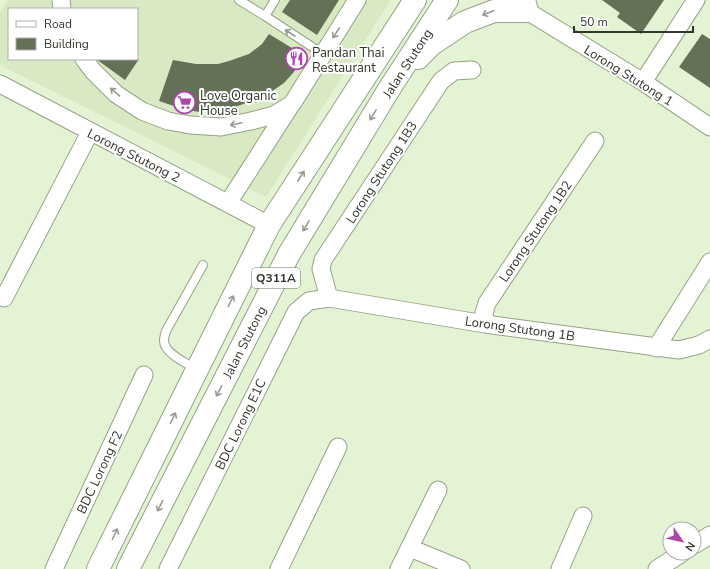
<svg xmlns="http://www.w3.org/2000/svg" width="710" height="569" font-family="'Nunito Sans',sans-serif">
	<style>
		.built { fill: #d8e9c4; fill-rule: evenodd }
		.building { fill: #647156 }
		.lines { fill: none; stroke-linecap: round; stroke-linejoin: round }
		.service-casing { stroke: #95a286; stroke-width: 10 }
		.minor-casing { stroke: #95a286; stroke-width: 19 }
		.primary-casing { stroke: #95a286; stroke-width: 24 }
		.service { stroke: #fff; stroke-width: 8 }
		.minor { stroke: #fff; stroke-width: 17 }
		.primary { stroke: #fff; stroke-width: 22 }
		.oneway { stroke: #989b95 }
		.labels { text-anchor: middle; stroke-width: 4; stroke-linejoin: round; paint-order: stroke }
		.shield { fill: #fff; stroke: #6f736b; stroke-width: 1 }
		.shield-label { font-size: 12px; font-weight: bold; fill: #31372b }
		.poi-label { font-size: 13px; fill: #31372b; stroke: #fff; text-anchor: start }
		.street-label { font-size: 13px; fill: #31372b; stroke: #fff }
	</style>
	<rect width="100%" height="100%" fill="#e5f3d5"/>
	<!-- built -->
	<path class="built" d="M8,0h383l-125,197 -264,-131 -2,-3v-51zM9,9h128v50h-128z"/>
	<!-- building -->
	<path class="building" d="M290,0h49l-22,35 -35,-23z
		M602,0h62l-23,34 -24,-17 3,-4z
		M269,34l36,22 -12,17 -9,10 -16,11 -12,6 -28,9 -28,3 -14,-2 -27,-9 14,-41 23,4h22l11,-3 20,-7 13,-10z
		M702,34l8,5v49l-31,-21z
		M96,59h43l-14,21z"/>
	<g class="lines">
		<defs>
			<path id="service" d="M239,0l26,16
				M275,0l-10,16 58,38
				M196,369c-10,-6 -32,-16 -32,-28 0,-3 1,-7 2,-10l37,-66"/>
			<path id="minor" d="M61,0l1,9
				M509,0l134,82 67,45
				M84,59l9,12 23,23 26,17 26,10 22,4 31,2 30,-6 23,-6 18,-11 65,-104
				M643,82l53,-82
				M0,84l269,141
				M228,203l61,-95
				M4,298l86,-166
				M329,298l-8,-29 2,-9 118,-179 13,-10 18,-1
				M485,324l-1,-11 3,-10 108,-162
				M656,348l54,-86
				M694,545l16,-10
				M410,548l51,21
				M54,569l90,-194
				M168,569l128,-257 13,-11 20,-3 156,26 194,26 20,-5 11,-6
				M279,569l59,-122
				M399,569l39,-79
				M560,569l23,-53
				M657,569l25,-16"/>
			<path id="primary" d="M418,58l14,-14 33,-22 29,-11h33l-3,-11
				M98,569l171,-344 146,-225
				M128,569l161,-315 102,-168 56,-86"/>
		</defs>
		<!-- service casing -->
		<use href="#service" class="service-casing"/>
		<!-- minor casing -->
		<use href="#minor" class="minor-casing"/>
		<!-- primary casing -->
		<use href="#primary" class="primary-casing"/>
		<!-- service -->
		<use href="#service" class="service"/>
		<!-- minor -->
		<use href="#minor" class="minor"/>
		<!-- primary -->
		<use href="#primary" class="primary"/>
	</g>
	<!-- one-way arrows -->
	<defs><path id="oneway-shaft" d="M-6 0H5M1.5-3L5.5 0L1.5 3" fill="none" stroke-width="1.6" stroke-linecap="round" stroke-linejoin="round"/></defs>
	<g class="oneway">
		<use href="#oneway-shaft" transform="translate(488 13) rotate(159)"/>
		<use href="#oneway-shaft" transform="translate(290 33) rotate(-147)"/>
		<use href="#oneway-shaft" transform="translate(336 33) rotate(123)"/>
		<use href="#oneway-shaft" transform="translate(115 92) rotate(-139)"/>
		<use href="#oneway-shaft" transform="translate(373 115) rotate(121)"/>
		<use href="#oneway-shaft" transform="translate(236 124) rotate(168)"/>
		<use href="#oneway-shaft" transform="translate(301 176) rotate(-57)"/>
		<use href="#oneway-shaft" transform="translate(306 226) rotate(121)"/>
		<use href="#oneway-shaft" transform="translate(231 301) rotate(-64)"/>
		<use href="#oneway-shaft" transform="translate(219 391) rotate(117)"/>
		<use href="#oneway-shaft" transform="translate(173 418) rotate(-64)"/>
		<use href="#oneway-shaft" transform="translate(160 506) rotate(117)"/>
		<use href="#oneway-shaft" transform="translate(115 534) rotate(-64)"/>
	</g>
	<!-- icons -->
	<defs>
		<symbol id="restaurant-ring" viewBox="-11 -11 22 22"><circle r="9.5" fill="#fff" stroke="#ab46aa" stroke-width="1.5"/><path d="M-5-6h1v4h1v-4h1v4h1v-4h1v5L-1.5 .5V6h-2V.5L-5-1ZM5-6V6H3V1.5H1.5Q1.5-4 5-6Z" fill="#ab46aa"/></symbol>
		<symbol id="supermarket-ring" viewBox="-11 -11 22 22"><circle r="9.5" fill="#fff" stroke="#ab46aa" stroke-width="1.5"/><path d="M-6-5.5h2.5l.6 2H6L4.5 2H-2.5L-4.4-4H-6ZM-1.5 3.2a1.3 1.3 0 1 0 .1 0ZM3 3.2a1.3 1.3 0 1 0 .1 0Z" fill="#ab46aa"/></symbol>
	</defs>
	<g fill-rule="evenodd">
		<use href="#restaurant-ring" x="284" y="46" width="25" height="25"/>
		<use href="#supermarket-ring" x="172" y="90" width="25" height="25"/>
	</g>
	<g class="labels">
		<!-- shield labels -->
		<rect class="shield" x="252" y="268" width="48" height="20" rx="3"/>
		<g class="shield-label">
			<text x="276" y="282">Q311A</text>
		</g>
		<!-- poi labels -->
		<g class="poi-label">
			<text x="312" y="57">Pandan Thai<tspan x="312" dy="15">Restaurant</tspan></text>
			<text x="200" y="100">Love Organic<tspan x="200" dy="15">House</tspan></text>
		</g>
		<!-- street labels -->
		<g class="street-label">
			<text transform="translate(407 63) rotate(-57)" y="5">Jalan Stutong</text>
			<text transform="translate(629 75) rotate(32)" y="5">Lorong Stutong 1</text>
			<text transform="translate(134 155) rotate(27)" y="5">Lorong Stutong 2</text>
			<text transform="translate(381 172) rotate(-57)" y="5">Lorong Stutong 1B3</text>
			<text transform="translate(535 231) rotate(-56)" y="5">Lorong Stutong 1B2</text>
			<text transform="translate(520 328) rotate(8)" y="5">Lorong Stutong 1B</text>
			<text transform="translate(244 342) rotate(-63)" y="5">Jalan Stutong</text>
			<text transform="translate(240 424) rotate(-64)" y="5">BDC Lorong E1C</text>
			<text transform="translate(99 472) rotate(-65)" y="5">BDC Lorong F2</text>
		</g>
	</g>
	<!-- legend -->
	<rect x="8" y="8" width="130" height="52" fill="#ffffff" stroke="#adafaa"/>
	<rect x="16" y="21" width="20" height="6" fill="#ffffff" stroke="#adafaa"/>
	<text x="44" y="28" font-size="12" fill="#31372b">Road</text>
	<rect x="16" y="38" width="20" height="12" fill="#647156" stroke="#adafaa"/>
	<text x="44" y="48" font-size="12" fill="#31372b">Building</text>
	<!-- north arrow -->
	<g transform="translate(682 541) rotate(124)"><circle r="19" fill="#ffffff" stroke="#adafaa"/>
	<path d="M0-3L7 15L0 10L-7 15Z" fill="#ab46aa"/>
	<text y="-6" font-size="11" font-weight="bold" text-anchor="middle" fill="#31372b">N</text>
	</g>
	<!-- scale -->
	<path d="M574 26v6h119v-6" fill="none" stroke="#31372b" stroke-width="2"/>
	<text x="580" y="26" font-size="12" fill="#31372b" stroke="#ffffff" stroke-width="3" paint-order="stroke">50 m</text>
</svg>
